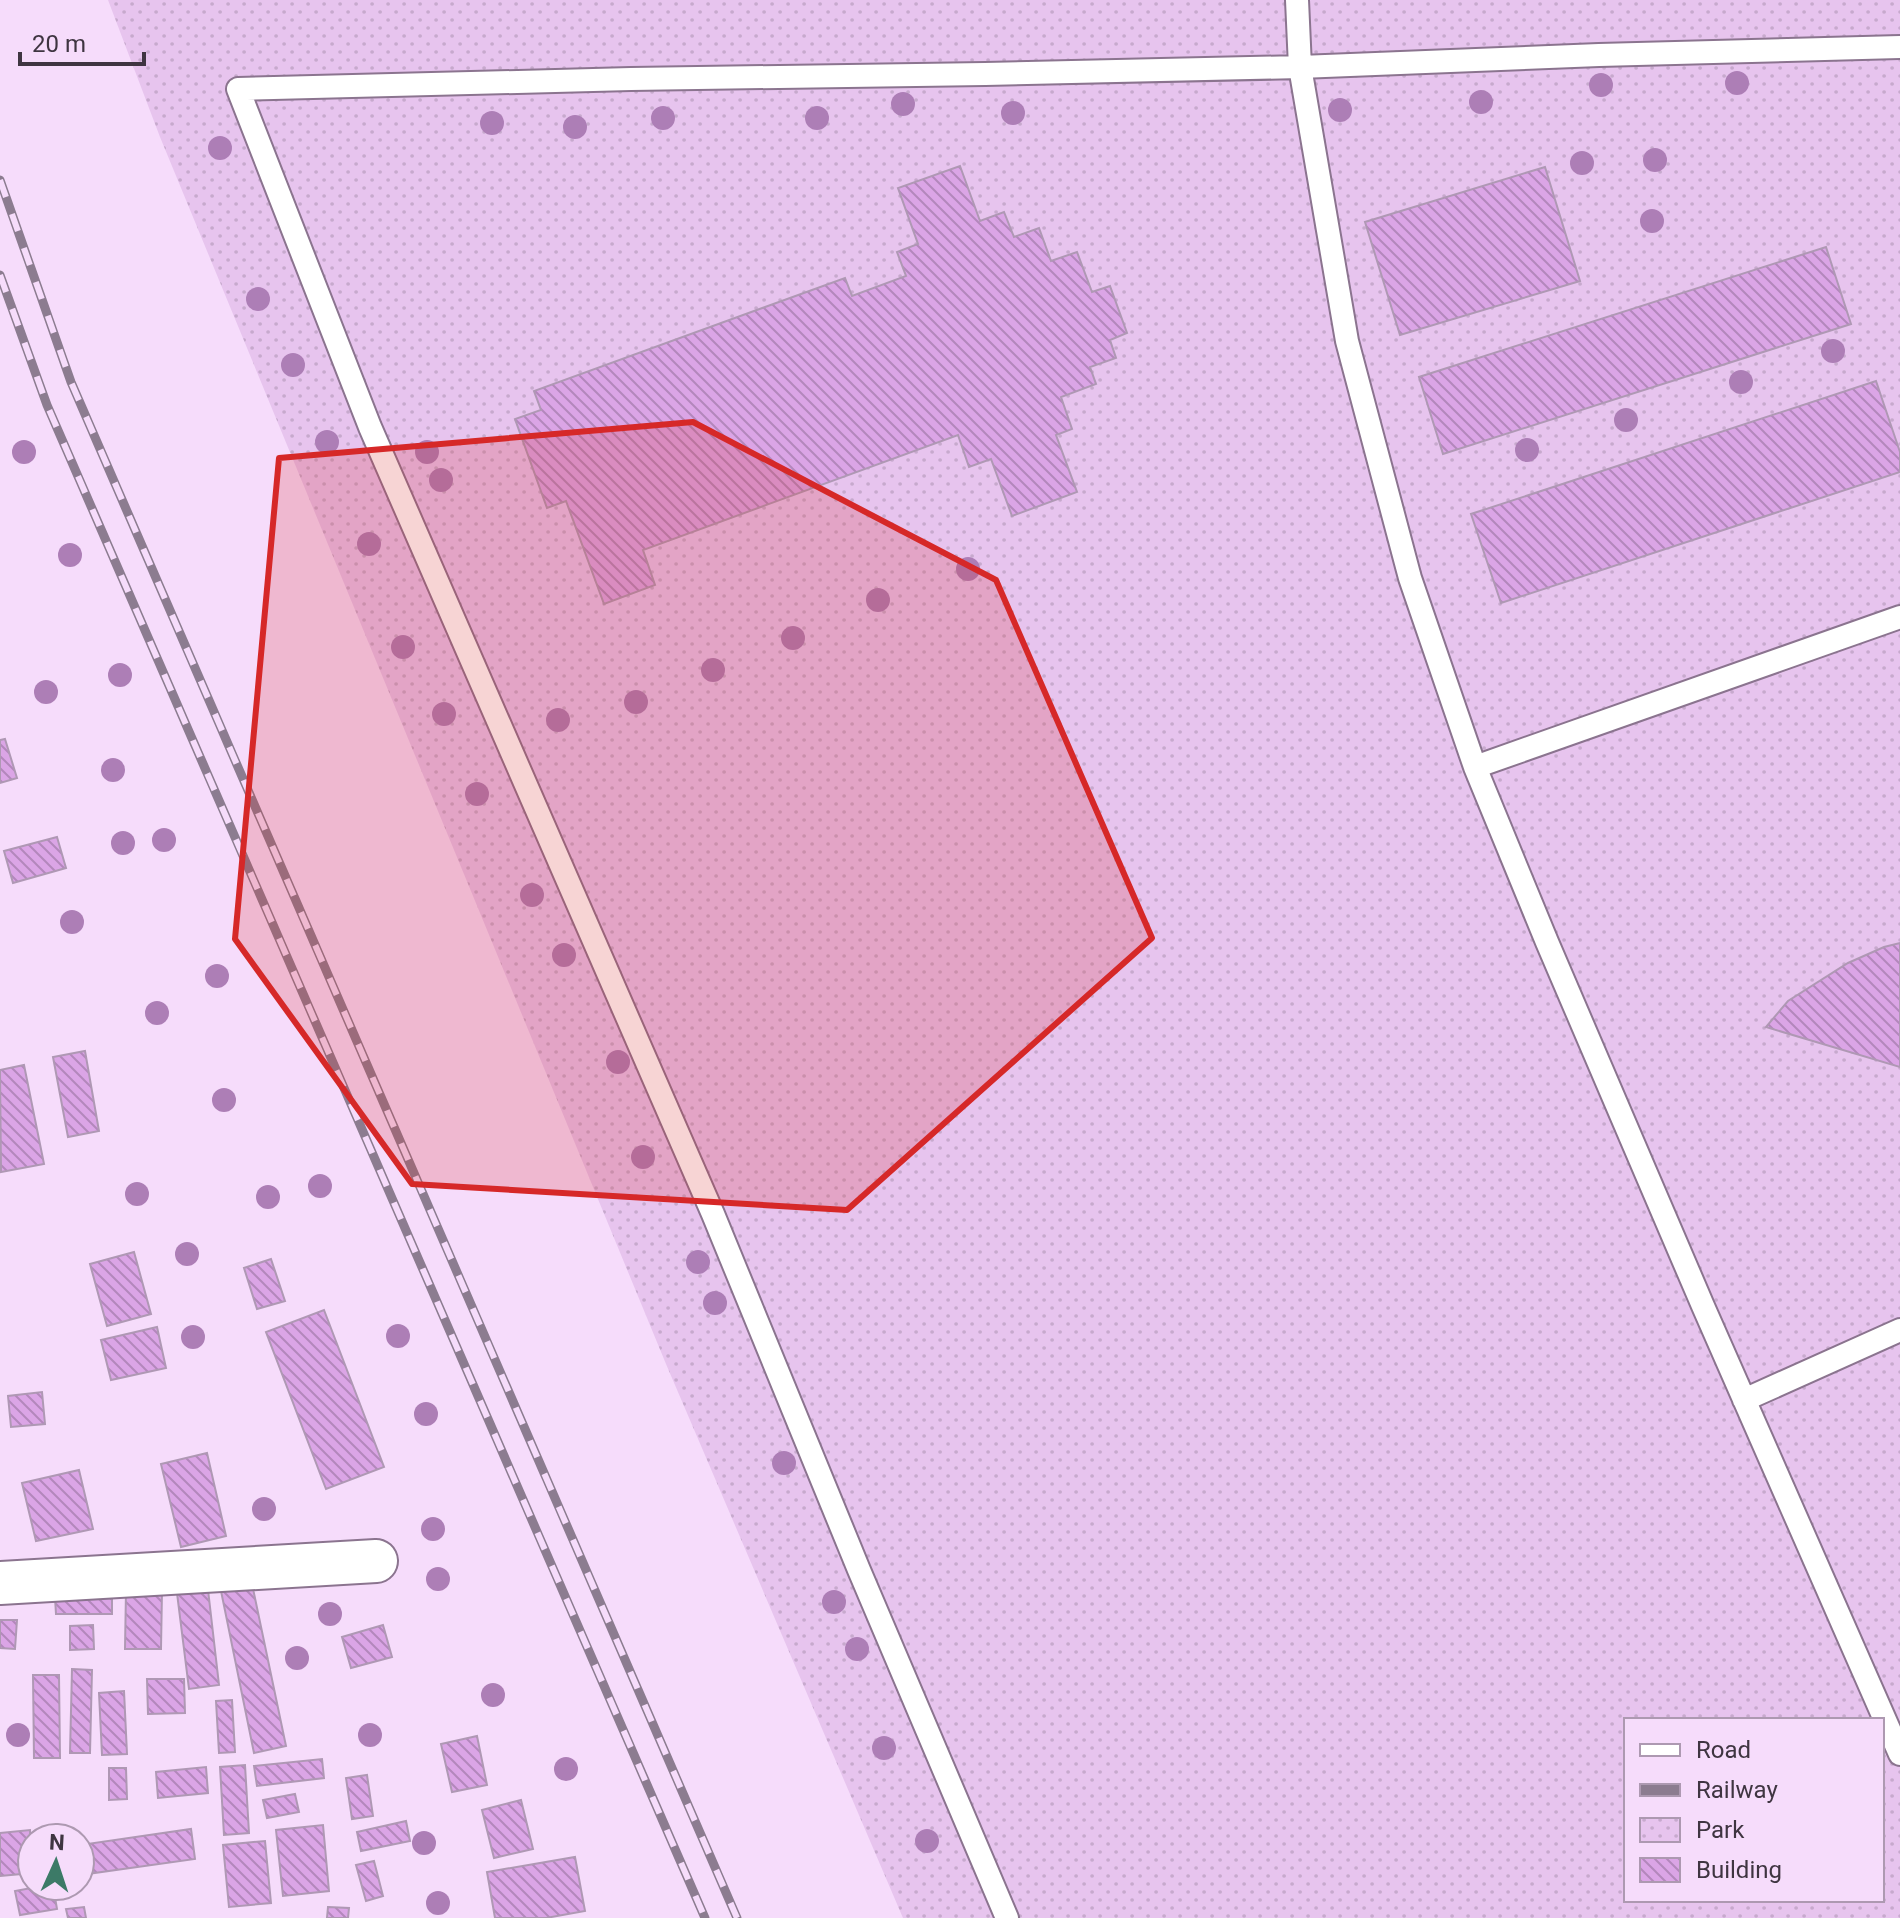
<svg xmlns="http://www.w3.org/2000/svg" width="1900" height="1918" font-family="Roboto,sans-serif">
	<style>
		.park { fill: url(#park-dots); fill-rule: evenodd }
		.building { fill: url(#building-back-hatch); stroke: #af98b4; stroke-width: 2 }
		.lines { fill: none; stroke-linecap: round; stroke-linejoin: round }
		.service-casing { stroke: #8b748f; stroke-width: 26 }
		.minor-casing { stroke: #8b748f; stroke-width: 46 }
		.service { stroke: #fff; stroke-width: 22 }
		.minor { stroke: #fff; stroke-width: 42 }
		.rail-casing { stroke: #8c7c90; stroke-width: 9 }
		.rail { stroke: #f6dcfb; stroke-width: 6; stroke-dasharray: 18; stroke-linecap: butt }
		.tree { fill: #ad7eb6 }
		.marked { fill: #d62828; fill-opacity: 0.2; stroke: #d62828; stroke-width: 6; stroke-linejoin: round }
	</style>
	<defs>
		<pattern id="park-dots" width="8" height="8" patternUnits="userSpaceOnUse" patternTransform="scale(2)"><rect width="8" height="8" fill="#e7c4ee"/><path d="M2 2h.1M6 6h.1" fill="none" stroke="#c7a9cd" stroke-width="1.8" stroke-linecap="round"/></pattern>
		<pattern id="building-back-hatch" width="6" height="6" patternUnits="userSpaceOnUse" patternTransform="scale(2)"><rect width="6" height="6" fill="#dba5e6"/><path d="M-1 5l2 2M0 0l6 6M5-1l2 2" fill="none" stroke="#b387bc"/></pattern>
	</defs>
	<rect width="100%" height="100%" fill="#f6dcfb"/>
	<!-- park -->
	<path class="park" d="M108,0h1792v1918h-997l-237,-554 -506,-1227zM1626,1720h256v180h-256z"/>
	<!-- building -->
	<path class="building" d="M960,166l20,55 24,-9 10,25 25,-9 12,33 26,-9 15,40 18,-6 17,47 -17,7 6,18 -26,9 6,17 -35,13 11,32 -16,6 21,57 -65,24 -21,-57 -22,8 -11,-32 -315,115 12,35 -51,19 -38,-103 -19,7 -32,-89 26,-9 -7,-19 311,-113 7,18 54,-20 -9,-24 21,-8 -20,-56z
		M1545,167l35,114 -180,54 -35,-113z
		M1826,247l25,77 -408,130 -24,-77z
		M1876,381l24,71v20l-399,131 -30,-89z
		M5,739l12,39 -17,5v-43z
		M57,837l9,31 -53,15 -9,-32z
		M1900,943v124l-134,-40 22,-26 60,-38 36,-16z
		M85,1051l14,80 -31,6 -15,-80z
		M24,1065l20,99 -43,8 -1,-102z
		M134,1252l17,62 -44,12 -17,-62z
		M271,1259l14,42 -28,8 -13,-41z
		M324,1310l60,157 -58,22 -60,-157z
		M157,1327l9,41 -55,12 -10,-40z
		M42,1392l3,32 -34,3 -3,-31z
		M207,1453l19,83 -45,11 -20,-83z
		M79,1470l14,59 -57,12 -14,-58z
		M251,1579l35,167 -32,7 -34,-167z
		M207,1581l12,104 -30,4 -13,-104z
		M126,1591h36l-1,58h-36z
		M55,1598h57v16h-56z
		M0,1620h17l-2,29 -15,-1z
		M93,1625l1,24 -24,1v-24z
		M383,1625l9,32 -41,11 -9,-31z
		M72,1669l20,1 -2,83h-20z
		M33,1675h26l1,83h-26z
		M147,1679h37l1,34 -37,1z
		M124,1691l3,63 -25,1 -3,-62z
		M232,1700l3,52 -16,1 -3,-52z
		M477,1736l10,49 -35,7 -11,-48z
		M322,1759l2,19 -67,8 -3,-20z
		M245,1765l4,68 -25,2 -4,-68z
		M206,1767l2,26 -50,5 -2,-26z
		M109,1768h17l1,31 -18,1z
		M367,1775l6,41 -21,3 -6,-41z
		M295,1794l4,18 -32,6 -4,-18z
		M521,1800l12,49 -39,9 -12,-48z
		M406,1821l4,20 -49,10 -4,-19z
		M323,1825l6,66 -46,5 -7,-66z
		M191,1829l4,30 -115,16v-30z
		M30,1830l2,43 -32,3v-43z
		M265,1841l6,62 -42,4 -6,-62z
		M575,1857l10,54 -39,7h-51l-8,-46z
		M374,1861l9,35 -17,5 -10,-36z
		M42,1886h11l4,23 -37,6 -5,-24z
		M84,1907l2,11h-18l-2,-9z
		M328,1907l21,1 -1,10h-21z"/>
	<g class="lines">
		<defs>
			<path id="service" d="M1297,0l3,67 47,274 63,237 65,189 72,175 156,364 197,448
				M1475,767l425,-150
				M1744,1400l156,-70
				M1007,1918l-148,-348 -146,-356 -343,-787 -132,-338 393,-10 354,-5 315,-7 299,-12 301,-8"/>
			<path id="minor" d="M0,1583l376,-22"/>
		</defs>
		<!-- service casing -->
		<use href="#service" class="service-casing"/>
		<!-- minor casing -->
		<use href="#minor" class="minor-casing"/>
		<!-- service -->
		<use href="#service" class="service"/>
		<!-- minor -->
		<use href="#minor" class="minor"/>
		<defs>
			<path id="rail" d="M0,180l71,202 666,1536
				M0,275l47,130 658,1513"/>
		</defs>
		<!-- rail casing -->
		<use href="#rail" class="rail-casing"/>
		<!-- rail -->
		<use href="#rail" class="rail"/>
	</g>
	<!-- trees -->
	<g class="tree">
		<circle cx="1737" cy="83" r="12"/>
		<circle cx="1601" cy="85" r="12"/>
		<circle cx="1481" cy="102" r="12"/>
		<circle cx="903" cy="104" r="12"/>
		<circle cx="1340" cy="110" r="12"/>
		<circle cx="1013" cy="113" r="12"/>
		<circle cx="663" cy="118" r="12"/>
		<circle cx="817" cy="118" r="12"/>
		<circle cx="492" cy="123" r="12"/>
		<circle cx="575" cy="127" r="12"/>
		<circle cx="220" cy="148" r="12"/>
		<circle cx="1655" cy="160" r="12"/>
		<circle cx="1582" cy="163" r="12"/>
		<circle cx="1652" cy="221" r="12"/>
		<circle cx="258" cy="299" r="12"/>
		<circle cx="1833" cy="351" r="12"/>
		<circle cx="293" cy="365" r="12"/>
		<circle cx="1741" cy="382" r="12"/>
		<circle cx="1626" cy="420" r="12"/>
		<circle cx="327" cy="442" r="12"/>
		<circle cx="1527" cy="450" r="12"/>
		<circle cx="24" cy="452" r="12"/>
		<circle cx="427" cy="452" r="12"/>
		<circle cx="441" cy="480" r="12"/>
		<circle cx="369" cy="544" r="12"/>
		<circle cx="70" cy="555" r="12"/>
		<circle cx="968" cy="569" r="12"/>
		<circle cx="878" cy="600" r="12"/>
		<circle cx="793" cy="638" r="12"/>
		<circle cx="403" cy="647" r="12"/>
		<circle cx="713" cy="670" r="12"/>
		<circle cx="120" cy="675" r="12"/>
		<circle cx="46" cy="692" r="12"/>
		<circle cx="636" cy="702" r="12"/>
		<circle cx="444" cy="714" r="12"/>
		<circle cx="558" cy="720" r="12"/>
		<circle cx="113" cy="770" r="12"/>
		<circle cx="477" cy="794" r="12"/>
		<circle cx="164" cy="840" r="12"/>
		<circle cx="123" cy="843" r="12"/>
		<circle cx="532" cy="895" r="12"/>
		<circle cx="72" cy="922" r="12"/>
		<circle cx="564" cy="955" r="12"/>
		<circle cx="217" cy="976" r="12"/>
		<circle cx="157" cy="1013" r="12"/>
		<circle cx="618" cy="1062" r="12"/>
		<circle cx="224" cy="1100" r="12"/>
		<circle cx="643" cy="1157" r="12"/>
		<circle cx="320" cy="1186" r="12"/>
		<circle cx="137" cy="1194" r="12"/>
		<circle cx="268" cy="1197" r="12"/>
		<circle cx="187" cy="1254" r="12"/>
		<circle cx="698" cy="1262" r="12"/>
		<circle cx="715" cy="1303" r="12"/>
		<circle cx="398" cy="1336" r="12"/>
		<circle cx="193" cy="1337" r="12"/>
		<circle cx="426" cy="1414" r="12"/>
		<circle cx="784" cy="1463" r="12"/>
		<circle cx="264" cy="1509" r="12"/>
		<circle cx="433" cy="1529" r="12"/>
		<circle cx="438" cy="1579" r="12"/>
		<circle cx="834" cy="1602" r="12"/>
		<circle cx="330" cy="1614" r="12"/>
		<circle cx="857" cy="1649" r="12"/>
		<circle cx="297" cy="1658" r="12"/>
		<circle cx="493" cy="1695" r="12"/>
		<circle cx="18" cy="1735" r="12"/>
		<circle cx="370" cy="1735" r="12"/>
		<circle cx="884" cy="1748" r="12"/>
		<circle cx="566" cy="1769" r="12"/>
		<circle cx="927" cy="1841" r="12"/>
		<circle cx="424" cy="1843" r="12"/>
		<circle cx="438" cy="1903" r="12"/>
	</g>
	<!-- marked area -->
	<path class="marked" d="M693,422l303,158 156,358 -305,272 -435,-26 -177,-245 44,-481z"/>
	<!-- legend -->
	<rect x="1624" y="1718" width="260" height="184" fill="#f6dcfb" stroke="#ad99b1" stroke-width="2"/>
	<rect x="1640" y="1744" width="40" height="12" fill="#ffffff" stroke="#ad99b1" stroke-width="2"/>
	<text x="1696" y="1758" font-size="24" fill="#3f3541">Road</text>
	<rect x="1640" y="1784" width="40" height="12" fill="#8c7c90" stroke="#ad99b1" stroke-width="2"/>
	<text x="1696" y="1798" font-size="24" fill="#3f3541">Railway</text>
	<rect x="1640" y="1818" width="40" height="24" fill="url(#park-dots)" stroke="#ad99b1" stroke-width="2"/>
	<text x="1696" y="1838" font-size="24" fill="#3f3541">Park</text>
	<rect x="1640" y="1858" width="40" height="24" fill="url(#building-back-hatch)" stroke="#ad99b1" stroke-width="2"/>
	<text x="1696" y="1878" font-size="24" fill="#3f3541">Building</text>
	<!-- north arrow -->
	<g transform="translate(56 1862) rotate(3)"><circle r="38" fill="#f6dcfb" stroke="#ad99b1" stroke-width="2"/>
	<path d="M0-6L14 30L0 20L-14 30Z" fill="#3c7a67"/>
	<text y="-12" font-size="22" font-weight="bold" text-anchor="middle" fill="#3f3541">N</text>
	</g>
	<!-- scale -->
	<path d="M20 52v12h124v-12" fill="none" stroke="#3f3541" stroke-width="4"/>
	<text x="32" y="52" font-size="24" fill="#3f3541" stroke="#f6dcfb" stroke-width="6" paint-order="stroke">20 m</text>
</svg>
